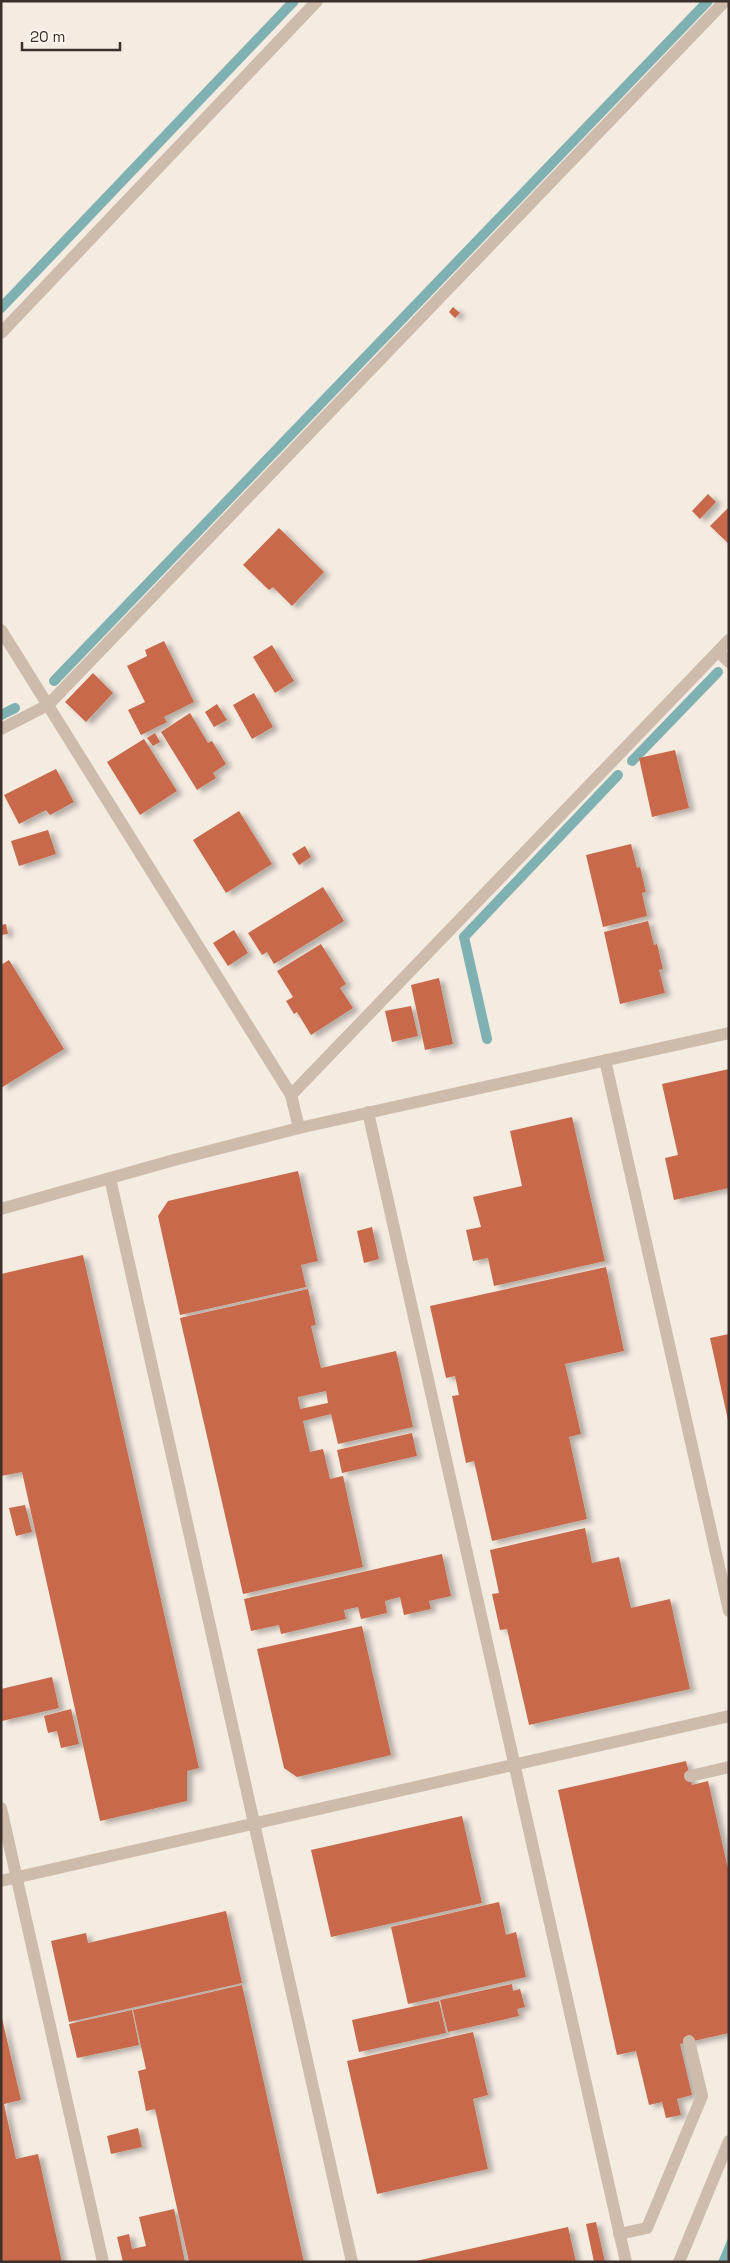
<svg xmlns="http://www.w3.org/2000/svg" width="730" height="2263" font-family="'Space Grotesk',sans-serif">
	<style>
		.water { fill: #7fb0b2 }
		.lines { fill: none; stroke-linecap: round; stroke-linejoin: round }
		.stream { stroke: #7fb0b2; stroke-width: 10 }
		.building { fill: #c8694b; fill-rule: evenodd; filter: url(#shadow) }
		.service { stroke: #cdbbac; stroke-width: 12 }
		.minor { stroke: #cdbbac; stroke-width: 12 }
		.tertiary { stroke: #cdbbac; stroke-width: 12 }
	</style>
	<defs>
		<filter id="shadow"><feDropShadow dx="5.5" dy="3" stdDeviation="2.5" flood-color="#0004"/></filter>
	</defs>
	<rect width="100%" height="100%" fill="#f4ebe1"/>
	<!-- water -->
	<path class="water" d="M729,2236v26h-11z"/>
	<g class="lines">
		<!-- stream -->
		<path class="stream" d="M1,308l293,-307
			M54,681l654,-680
			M1,715l14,-7
			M632,761l86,-89
			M487,1039l-23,-102 154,-162"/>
	</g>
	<!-- building -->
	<path class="building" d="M453,307l7,6 -5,5 -6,-6z
		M708,494l8,8 -16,17 -8,-8z
		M729,507v37l-19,-18z
		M279,528l45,44 -32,34 -19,-19 -4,3 -26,-25z
		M164,641l30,61 -30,15 3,5 -26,13 -13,-25 17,-8 -18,-36 20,-10 -2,-6z
		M272,645l22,36 -19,12 -22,-36z
		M93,673l20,20 -27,29 -21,-20z
		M254,693l19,34 -21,12 -19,-34z
		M217,704l10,16 -13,7 -9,-15z
		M190,713l18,30 4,-2 14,23 -13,9 3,5 -19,12 -36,-58z
		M155,733l5,9 -7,4 -6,-8z
		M144,739l33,52 -37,24 -33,-53z
		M675,750l14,58 -37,9 -13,-59z
		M56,769l18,33 -24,13 -4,-5 -27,14 -15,-29z
		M239,811l33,53 -46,29 -33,-53z
		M48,830l8,24 -37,12 -8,-25z
		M631,844l6,24 3,-1 6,25 -4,1 5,23 -44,11 -17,-72z
		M305,846l6,11 -12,8 -7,-11z
		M323,887l21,34 -70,43 -7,-12 -5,3 -14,-22z
		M648,921l6,24 3,-1 6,25 -4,1 6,23 -45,11 -16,-72z
		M6,924l2,10 -7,1v-10z
		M234,930l14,23 -20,13 -15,-23z
		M321,944l25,40 -6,4 13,20 -42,27 -14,-23 -3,2 -8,-13 7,-4 -16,-26z
		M9,960l55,89 -63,39v-123z
		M439,978l14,66 -28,6 -14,-65z
		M411,1006l7,30 -26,6 -7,-31z
		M729,1069v119l-55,12 -9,-42 13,-3 -16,-71z
		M572,1117l33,144 -111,25 -6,-28 -15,3 -7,-31 15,-3 -8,-30 49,-11 -12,-55z
		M298,1171l20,90 -17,4 5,22 -126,28 -22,-99 10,-15z
		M372,1227l7,32 -15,4 -7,-32z
		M83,1255l116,513 -12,3v30l-87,20 -78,-349 -21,4v-202z
		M606,1267l18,84 -59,13 16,70 -12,3 18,82 -95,22 -18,-80 -8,2 -14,-67 7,-1 -4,-19 -9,2 -16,-72z
		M308,1289l8,36 -5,1 10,42 75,-17 17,76 -75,17 -7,-30 -28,7 7,31 13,-3 7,30 13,-3 20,91 -120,27 -63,-276zM326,1391l2,12 -28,6 -2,-12z
		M729,1334v86h-1l-18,-82z
		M412,1433l5,23 -75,17 -5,-23z
		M25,1505l7,27 -16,4 -7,-28z
		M585,1528l7,35 27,-6 12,51 39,-9 20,90 -161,36 -22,-96 -7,1 -8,-36 7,-1 -9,-43z
		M442,1554l9,42 -22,5 2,8 -27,6 -4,-18 -15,4 2,12 -26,6 -3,-12 -14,3 2,9 -65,15 -2,-9 -28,6 -7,-32z
		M362,1626l29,129 -94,22 -13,-9 -27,-119z
		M52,1677l7,31 -57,13 -1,-32z
		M71,1709l8,35 -18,4 -4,-17 -9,2 -4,-17z
		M686,1761l6,24 16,-4 21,92v160l-49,11 12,51 -15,4 4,16 -15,3 -4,-16 -13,3 -13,-54 -19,4 -59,-265z
		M462,1816l20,87 -151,34 -20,-87z
		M499,1902l7,33 10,-3 10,45 -118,27 -17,-77z
		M226,1911l16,72 -173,39 -18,-81 35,-8 2,10z
		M512,1984l1,7 7,-2 5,18 -8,2 2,7 -71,16 -8,-32z
		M242,1985l62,277h-115l-34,-153 -9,2 -8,-40 8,-2 -13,-59z
		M439,2001l7,32 -87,19 -7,-32z
		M132,2010l7,35 -62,13 -8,-34z
		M1,2014l20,86 -17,4 12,55 22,-5 24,108h-61z
		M473,2032l15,63 -15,4 15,70 -111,25 -30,-133z
		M138,2128l4,19 -31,7 -4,-18z
		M174,2209l11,53h-62l-6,-25 12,-3 3,15 14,-3 -7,-29z
		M596,2222l9,40h-11l-8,-38z
		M568,2227l8,35h-160v-1z"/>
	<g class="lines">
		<!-- service -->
		<path class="service" d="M690,1776l39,-9
			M619,2234l28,-6 55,-132 -13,-55"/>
		<!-- minor -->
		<path class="minor" d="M1,333l316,-332
			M1,630l290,465 8,33
			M718,651l11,11
			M1,729l47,-24 677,-704
			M291,1095l438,-455"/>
		<!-- tertiary -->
		<path class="tertiary" d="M605,1060l124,551
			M368,1112l258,1150
			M110,1178l242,1084
			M1,1209l173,-49 125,-32 430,-95
			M1,1808l102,454
			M1,1881l728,-165
			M679,2262l50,-121"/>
	</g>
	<!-- border -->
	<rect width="730" height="2263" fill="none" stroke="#3b302b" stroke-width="5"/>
	<!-- scale -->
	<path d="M22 42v8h98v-8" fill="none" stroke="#3b302b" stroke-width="2.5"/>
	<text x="30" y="42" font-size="15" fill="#3b302b" stroke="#fbf5ee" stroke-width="4" paint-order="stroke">20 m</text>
</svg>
